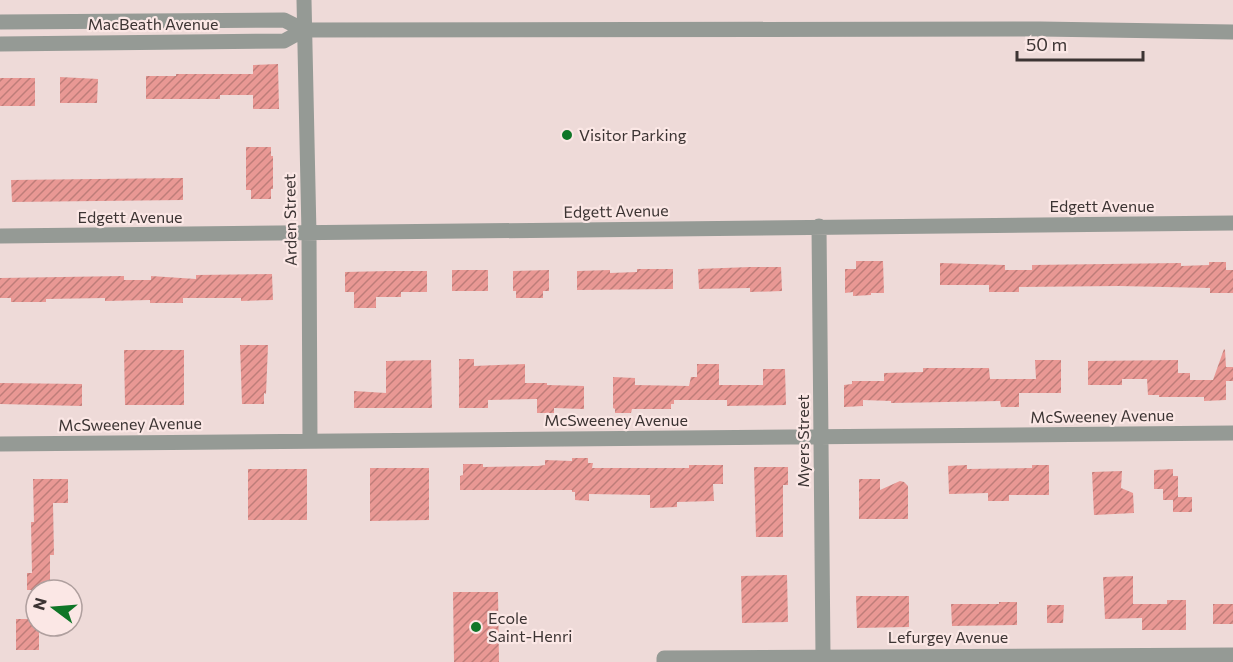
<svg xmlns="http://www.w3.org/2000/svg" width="1233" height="662" font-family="Commissioner,sans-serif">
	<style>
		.building { fill: url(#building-hatch) }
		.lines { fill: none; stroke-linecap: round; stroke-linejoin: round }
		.minor { stroke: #959a95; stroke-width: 15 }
		.poi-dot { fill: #0f7627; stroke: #fbe7e5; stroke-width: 2 }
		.labels { text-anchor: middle; stroke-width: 4.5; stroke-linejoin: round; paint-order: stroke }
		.street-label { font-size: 16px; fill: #3c3433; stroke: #fbe7e5 }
		.poi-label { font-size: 16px; fill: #3c3433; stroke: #fbe7e5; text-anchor: start }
	</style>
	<defs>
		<pattern id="building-hatch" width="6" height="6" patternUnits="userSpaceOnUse" patternTransform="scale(1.5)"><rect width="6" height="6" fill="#e99894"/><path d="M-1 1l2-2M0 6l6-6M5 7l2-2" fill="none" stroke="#be7d79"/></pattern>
	</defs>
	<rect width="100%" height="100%" fill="#eedad8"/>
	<!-- building -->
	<path class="building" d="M278,64l1,45h-26v-14h-33v4h-74v-23h30v-2h77v-9z
		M60,77l38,2 -1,24h-37z
		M0,78h35v28h-35z
		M246,147h25v9h2v33h-2v10h-20v-9h-5z
		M183,178v22l-171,2 -1,-22z
		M856,261h27l1,32h-13v2l-18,1v-4l-8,1v-24h11z
		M1209,262h17v8h7v23h-23v-5l-91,-2 -100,1v5h-30v-7h-49v-22l65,2v5h27v-5l149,-2v3l28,-1z
		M750,267h31l1,24 -32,1v-4l-51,1 -1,-20z
		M637,269h36v20l-96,1v-19l33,-1v3l27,-1z
		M452,270h36v21h-36z
		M549,270v21h-6v7h-27v-7h-3v-20z
		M390,271h37v21h-26v5h-25v11h-22v-16h-9v-20z
		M272,274l1,26 -32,1v-3h-58v5h-33v-3l-45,1v-3l-59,1v3h-35v-4h-11v-20l124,-2v4h27v-4l45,3v-4z
		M240,345h28l-2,49 -2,-1v11h-22z
		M1224,349l1,1 1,17h7v14h-7v19l-22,1v-4h-45v-2h-11l-1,-16h-25v6h-34v-24l90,-1v13h12v7h23z
		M124,350h60v55h-59z
		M459,359h15v7l51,-2v19h22v2l37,1v23l-30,-1v5h-17v-14l-49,1v8h-29z
		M431,360l1,48h-78v-17l32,2v-32z
		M1035,360h26v33h-42v14h-18l-1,-6 -109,2v-2l-28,-1v6l-19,1v-22l8,-1v-3h32v-8l39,-1v-4h66l1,11h46z
		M697,364h22v21h44v-16h22l1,36 -59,1v-6h-53v4h-3v5h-39l-1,4h-16v-4l-2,-1v-31l22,1v7l54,1 2,-9h6z
		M0,383l82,1v22l-82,-2z
		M572,458h16v5h5l-1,5h97v-3h34v19h-10l1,17 -37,1v5l-27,1v-13l-61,-1v7l-14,-1v-8h-3v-2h-112v-14l3,-1v-11h20v3l55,-1 7,-1v-5l27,1z
		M967,465v4l65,-1v-3h17v30h-40v6h-21v-8l-39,1 -1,-28z
		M754,467h34v18h-5v52h-27z
		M370,468h59v52l-59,1z
		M248,469h59v51h-59z
		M1173,469v7h5v21h14v15h-19v-12h-10v-11h-9v-19z
		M1122,471l-1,17 12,5 1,20 -40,2 -2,-43z
		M33,479h35v24h-15l1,52h-4v35h-23v-17h5l-1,-51h3z
		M859,479h21v11l20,-9 4,1 4,4v33h-49z
		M787,575l1,47 -46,1 -1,-47z
		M1133,576v28h34v-4h19v30h-44v-12l-37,1 -2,-42z
		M453,592h45l1,70h-45z
		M856,596h53v31l-52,1z
		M999,602h18v23l-65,1 -1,-22h48z
		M1213,604h20v20h-20z
		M1047,605h17l-1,18h-16z
		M16,619h20v7h3v24h-23z"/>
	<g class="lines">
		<!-- minor -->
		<path class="minor" d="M304,0l5,234 1,206
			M0,22l284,-2 20,10 736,-1 193,3
			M0,44l284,-3 20,-11
			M819,226l4,430
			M0,236l1233,-13
			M0,444l1233,-11
			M664,662v-4l569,-3"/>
	</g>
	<!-- markers -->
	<g class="poi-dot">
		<circle cx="567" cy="135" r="6"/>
		<circle cx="476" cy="627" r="6"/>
	</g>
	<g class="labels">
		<!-- street labels -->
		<g class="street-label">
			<text x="153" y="30">MacBeath Avenue</text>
			<text x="1102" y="212">Edgett Avenue</text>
			<text transform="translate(616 211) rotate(-1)" y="6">Edgett Avenue</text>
			<text x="130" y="223">Edgett Avenue</text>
			<text transform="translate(290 220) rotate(-91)" y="6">Arden Street</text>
			<text transform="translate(1102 416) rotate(-1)" y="6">McSweeney Avenue</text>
			<text x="616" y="426">McSweeney Avenue</text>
			<text transform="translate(130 424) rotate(-1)" y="6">McSweeney Avenue</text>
			<text transform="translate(803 441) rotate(-90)" y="6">Myers Street</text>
			<text x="948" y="643">Lefurgey Avenue</text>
		</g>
		<!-- poi labels -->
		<g class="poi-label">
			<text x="579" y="141">Visitor Parking</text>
			<text x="488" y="624">Ecole<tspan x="488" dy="18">Saint-Henri</tspan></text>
		</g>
	</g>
	<!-- north arrow -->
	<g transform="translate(54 608) rotate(286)"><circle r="28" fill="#fbe7e5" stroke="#af9f9e" stroke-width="1.5"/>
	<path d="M0-4.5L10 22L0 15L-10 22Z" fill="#0f7627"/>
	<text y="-9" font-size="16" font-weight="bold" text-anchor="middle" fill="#3c3433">N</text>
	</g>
	<!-- scale -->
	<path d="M1017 51v9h126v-9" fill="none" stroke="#3c3433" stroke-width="3"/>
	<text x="1026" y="51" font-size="18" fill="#3c3433" stroke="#fbe7e5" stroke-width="4.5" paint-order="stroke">50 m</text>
</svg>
